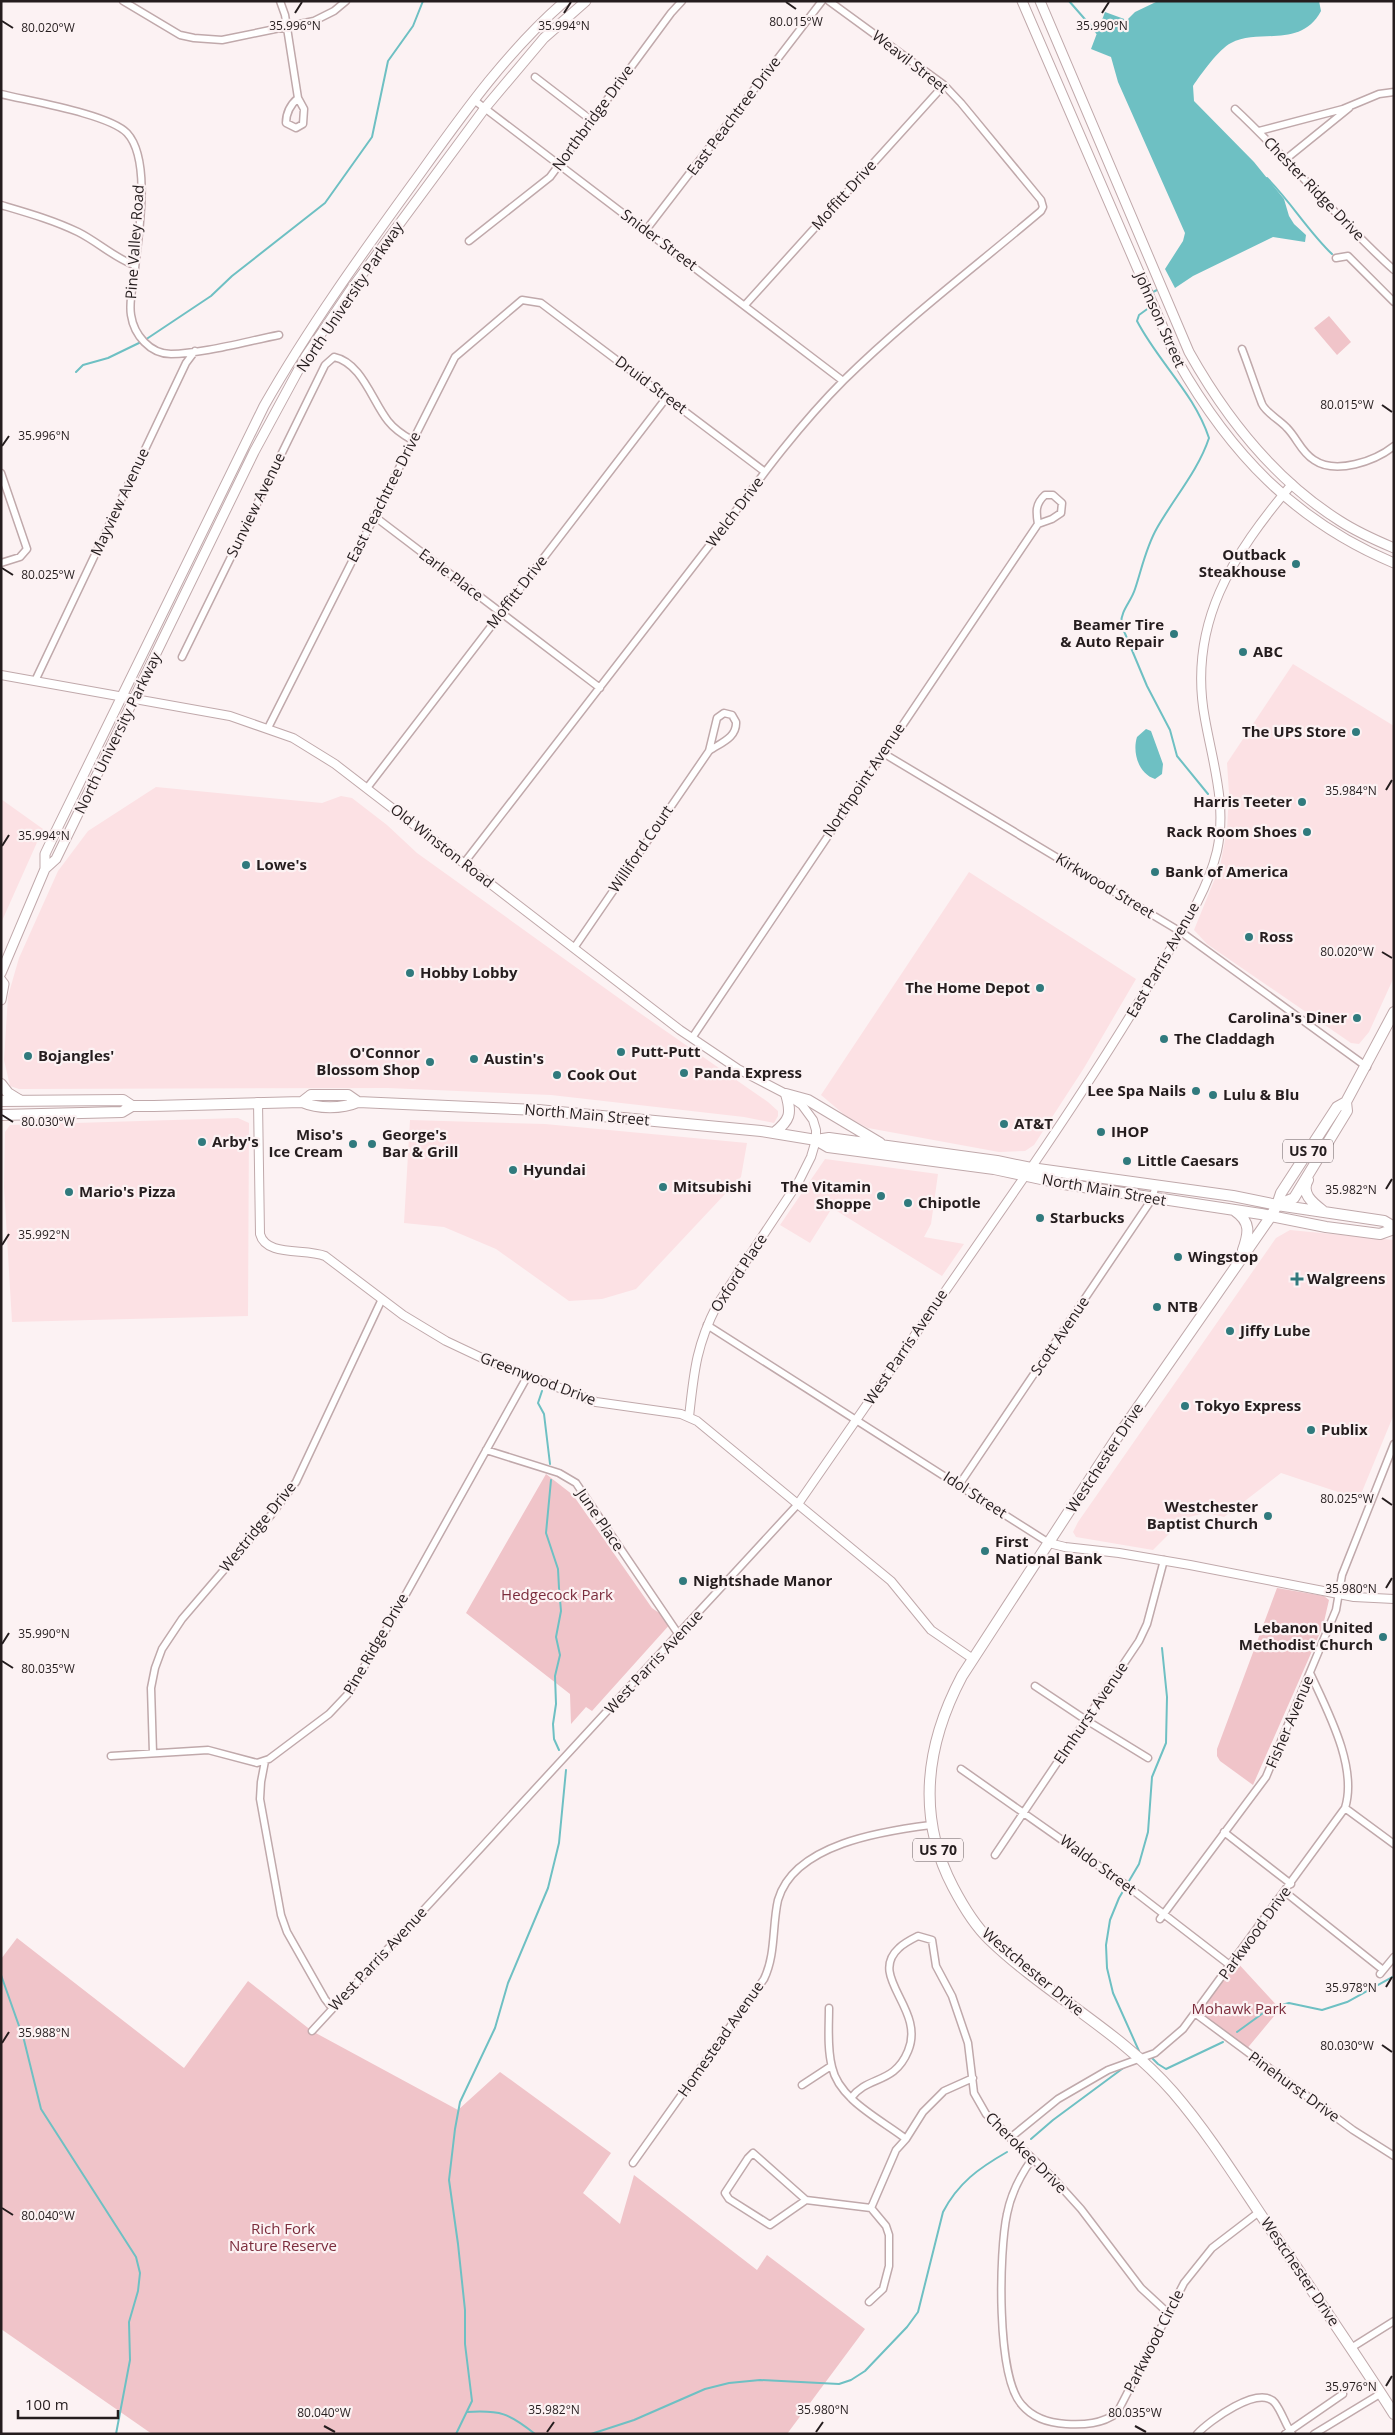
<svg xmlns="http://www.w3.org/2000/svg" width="1395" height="2435" font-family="'Open Sans',sans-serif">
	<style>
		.built { fill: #fce1e4 }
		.green { fill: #f0c4c9 }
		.water { fill: #6ec0c3 }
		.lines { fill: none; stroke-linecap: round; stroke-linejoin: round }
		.stream { stroke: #6ec0c3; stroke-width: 2 }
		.minor-casing { stroke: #c0a9ab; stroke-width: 9 }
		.tertiary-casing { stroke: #c0a9ab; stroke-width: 10 }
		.secondary-casing { stroke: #c0a9ab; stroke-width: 11 }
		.primary-casing { stroke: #c0a9ab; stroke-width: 12 }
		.minor { stroke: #fff; stroke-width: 6 }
		.tertiary { stroke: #fff; stroke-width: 8 }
		.secondary { stroke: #fff; stroke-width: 9 }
		.primary { stroke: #fff; stroke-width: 10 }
		.ticks { fill: none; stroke: #251d1e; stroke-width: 2 }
		.poi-dot { fill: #307a7d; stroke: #fcf2f3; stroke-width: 2 }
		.labels { text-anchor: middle; stroke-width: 4.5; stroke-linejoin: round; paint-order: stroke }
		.shield { fill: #fcf2f3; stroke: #665d5e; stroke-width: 1 }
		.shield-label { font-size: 14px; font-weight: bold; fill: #251d1e }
		.street-label { font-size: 15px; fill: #251d1e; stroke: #fcf2f3 }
		.poi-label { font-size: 15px; font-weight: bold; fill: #251d1e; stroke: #fcf2f3; text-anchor: start }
		.park-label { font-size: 15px; fill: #7b2c3c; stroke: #fcf2f3 }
		.ticks-label { font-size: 12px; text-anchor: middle; fill: #251d1e; stroke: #fcf2f3; stroke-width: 4.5; stroke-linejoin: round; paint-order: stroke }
	</style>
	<rect width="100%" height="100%" fill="#fcf2f3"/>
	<!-- built -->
	<path class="built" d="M1293,664l101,62v251l-25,55 -10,12 -8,-1 -144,-99 -13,-14 26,-64 7,-36 2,-37 -2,-30z
		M156,787l166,16 19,-7 11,2 35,27 30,28 217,156 134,93 10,9v5l-4,7 -30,-6 -193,-22 -163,-7 -369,1 -9,-3 -6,-26 4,-64 11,-38 39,-87 30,-40z
		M1,799l42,30 -42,94z
		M969,872l167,107 -52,89 -50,77 -9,6 -26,1 -131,-24 -21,-11 -26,-22z
		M238,1118l11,5 -1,193 -236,6 -8,-135 1,-55 5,-7z
		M410,1120l135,4 202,19 -6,34 -105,112 -34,10 -33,2 -73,-52 -52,-22 -40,-4z
		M825,1159l113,15 -7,50 -7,13 40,7 -22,32 -110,-68 -22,35 -30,-18z
		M1290,1230l104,10v174l-35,85 -78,-26 -57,44 -18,-4 -21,5 -32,32 -77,-13 -3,-5 5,-10 198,-284z"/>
	<!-- green -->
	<path class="green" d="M1329,316l22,26 -14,13 -23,-27z
		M546,1474l27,21 79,113 20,14 -80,89 -6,-4 -15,17 -1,-30 -104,-81z
		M1277,1588l47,8 5,4 -6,26 -70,159 -33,-24 -3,-5v-7z
		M17,1938l167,130 64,-87 64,50 146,79 42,-38 111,81 -28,40 37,31 14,-49 123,95 10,-15 98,74 -78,105h-635l-151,-105v-370z
		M1235,1960l45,49 -35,42 -49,-37z"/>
	<!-- water -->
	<path class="water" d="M1158,1h161l2,10c-20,38 -62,17 -90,32 -12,6 -30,31 -38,43l1,15 60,61 30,37 5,17 5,8 12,11 -1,7 -32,-5 -80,39 -18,12 -10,-19 18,-28 2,-8 -67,-151 -7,-25 -20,-8 14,-37 22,8 8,-8z
		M1146,729l5,2 12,33 -1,10 -7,5c-16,-5 -23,-26 -18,-42z"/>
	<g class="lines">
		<!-- stream -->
		<path class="stream" d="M1069,1l28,32
			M1267,178c24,24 41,53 65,76
			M1152,295l1,-3 6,-3
			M1150,307l-11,8 -2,6c22,42 57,72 72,117 -11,33 -35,60 -52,90 -11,19 -15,40 -22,61 -4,13 -14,21 -14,35l26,62 23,44 7,26 31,38
			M145,340l66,-44 21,-20 93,-73 47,-66 16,-76 25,-35 10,-25
			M76,372l7,-7 25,-7 33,-16
			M542,1391l-4,12 6,11 6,50
			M551,1480l-5,53 12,36 1,19 2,23 -5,26 4,18 -5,21 1,28 -3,20 1,15 5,11
			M1,1975l23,65 17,69 95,148 4,16 -2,18 -9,31 1,38 -14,74
			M1237,2032l33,-24 19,-5 33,7 25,-8 47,-26
			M1139,2051l-26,-58 -6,-25 -1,-23 4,-25 9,-22 20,-34 9,-32 4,-55 14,-34 1,-46 -5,-49
			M1150,2056l8,8 8,5 57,-27
			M1031,2139l22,-19 73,-54
			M467,2412c33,-2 42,1 68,22
			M456,2434l16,-33 -7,-57v-34l-7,-66 -9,-64 6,-51 5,-27 35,-74 13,-45 40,-95 11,-45 7,-73
			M591,2434l43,-14 71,-31 24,-6 31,-3 79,4 12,-4 14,-9 42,-44 11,-15 25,-100c15,-29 36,-44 64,-60"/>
		<defs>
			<path id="minor" d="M123,1l57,34 14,3 28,2 92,-19 20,-10 12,-10
				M280,1l5,14 13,83 6,11 -1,15 -7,4 -10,-5c0,-11 4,-18 12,-25
				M535,77l56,43
				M1,94c28,7 108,20 126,39 26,28 10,109 7,145 -2,12 -5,25 -3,37 3,20 19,39 40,39 30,0 77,-13 108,-19
				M474,100l369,281
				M1235,109c55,51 102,110 159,161
				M1259,131l84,-22 36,-15 15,-2
				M1286,159l63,-51
				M1,205c27,8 52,15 77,27 20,10 35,25 56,33
				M646,230l176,-229
				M469,241l81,-64 121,-164 11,-12
				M1336,258l12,-2 46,46
				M745,305l199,-220
				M1242,349c7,18 13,37 20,55 4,9 18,16 25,24 10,10 14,24 27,32 22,15 61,1 80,-14
				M1,473l26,76 -7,8 -19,6
				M374,516l226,172
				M182,657l143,-292 9,-8c28,6 38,44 54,64 7,9 15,14 24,19
				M35,681l151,-318 9,-12
				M268,728l187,-371 67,-57 19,3 224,169
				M883,753l298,179 186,135
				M367,788l300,-391
				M464,863l262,-339c37,-50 74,-100 118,-144 61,-60 131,-113 197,-169l2,-4 -2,-7 -80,-97 -17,-18 -115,-84
				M574,948l135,-197 8,-33 7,-5 8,2 4,7c1,16 -16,21 -27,29
				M692,1038l346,-514c-2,-12 -3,-20 7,-29h8l9,8 -1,10 -9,6 -14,5
				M707,1325l342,218
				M486,1450l73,23 17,10 103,152
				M959,1485l193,-286 4,-14
				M1035,1686l51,34 62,38
				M153,1753l-2,-65 4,-20 7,-19 20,-30 89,-104 25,-33 86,-183
				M111,1756l97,-6 49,13 12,-4 60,-45 18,-19 35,-58 145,-260
				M265,1761l-4,21 -1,17 21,116 6,17 38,67 7,9
				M961,1769l165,116 105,81
				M1345,1808l49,36
				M1224,1832l67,52
				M995,1855l144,-214 8,-17 17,-64
				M1285,1892l98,78
				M1160,1919l106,-142 70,-167 6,-35 52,-131
				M1380,1974l14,-17
				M829,2008c0,19 -2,40 3,59 7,33 50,53 74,72
				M1196,2014l157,116 41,26
				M312,2031l486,-527
				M802,2085l29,-19
				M851,2098c17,-23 43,-13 57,-47 18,-42 -41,-74 -9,-103 5,-5 13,-9 19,-12l14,4 4,26 16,30 16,47 6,50 12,21 67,64 28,31 60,79 26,24
				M1010,2138l48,-39 50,-29 47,-17 28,-24 162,-221c13,-41 -18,-98 -35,-135
				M1032,2159c-12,17 -21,34 -25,55 -8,37 -11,163 15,191 11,13 27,18 44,19 18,1 36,0 51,-11l67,-130 28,-35 47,-36
				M633,2163l131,-184c12,-25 8,-53 14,-79 16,-56 105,-69 153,-75
				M806,2200l-36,25 -41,-26 -4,-6 23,-35 5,-5 53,47 65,8 15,18 3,9v31l-6,23 -14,13
				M871,2208l25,-58 10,-11 17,-27 21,-21 29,-13
				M1351,2348l43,-27
				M1197,2434c12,-13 62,-50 78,-31 7,9 10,21 17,31
				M1285,2434l58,-40
				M1314,2434l66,-40"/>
			<path id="tertiary" d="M1,675l229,41 63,22 42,26 345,266 58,39 48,25 16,11 11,15 3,10v10l-5,17 -12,24 -82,124c-21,41 -23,67 -28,112
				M258,1102l2,132c6,23 45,14 65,22l78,59 43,26 36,17 114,44 85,12 16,7 194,160 40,49 42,29
				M1031,1168c45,-66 88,-132 128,-200 22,-37 48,-75 58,-117 10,-46 -4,-87 -12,-132 -18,-95 28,-165 87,-235
				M798,1504l227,-328
				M1049,1543l16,4 54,6 71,12 164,32 40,2"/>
			<path id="secondary" d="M1022,1l155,359c53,93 117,161 217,203
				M1040,1l149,351c37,66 86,128 151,169 17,11 35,19 54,27
				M45,869v-15l10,-21 209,-427c45,-79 97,-151 150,-224 46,-64 91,-129 151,-181
				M1,973l44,-104 11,-10 198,-407 52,-96 46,-68 133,-180 59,-70 42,-37
				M1,980l3,4 -3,16"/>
			<path id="primary" d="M1394,1012l-48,90 -9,5 -56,86 -4,12 -6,11 -155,223 -154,237c-36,68 -46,140 -9,211 10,19 21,38 36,52 58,56 131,92 184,153 36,42 65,89 96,135 42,62 85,124 125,187
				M1,1084l7,9 13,8
				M1,1101l122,-1 9,6h22l148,-4c16,7 40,7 56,0l180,8 223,21 55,9 13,-2 168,23 34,7 202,28 44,9 107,16 10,6
				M302,1102l9,-7h37l10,7
				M1,1115l121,-3 10,-6
				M774,1133c16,-13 18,-19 12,-39l22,6 72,43
				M816,1140l12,7 166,22 70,15 197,30 65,13 54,7 14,-5
				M1308,1180c-8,13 5,23 14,30
				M1277,1205l17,-7 53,-87 -1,-9
				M1235,1211c16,11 14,22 8,39"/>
		</defs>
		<!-- minor casing -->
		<use href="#minor" class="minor-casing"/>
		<!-- tertiary casing -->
		<use href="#tertiary" class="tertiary-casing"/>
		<!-- secondary casing -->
		<use href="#secondary" class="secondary-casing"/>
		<!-- primary casing -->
		<use href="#primary" class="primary-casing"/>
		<!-- minor -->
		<use href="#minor" class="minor"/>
		<!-- tertiary -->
		<use href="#tertiary" class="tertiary"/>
		<!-- secondary -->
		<use href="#secondary" class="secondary"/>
		<!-- primary -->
		<use href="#primary" class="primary"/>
	</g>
	<!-- ticks -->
	<path class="ticks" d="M786,2l10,7M295,13l7,-11M564,13l7,-11M1102,13l7,-11M2,21l11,7M1382,405l10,7M2,446l7,-10M2,568l11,7M1386,790l6,-10M2,846l7,-11M1382,952l10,6M2,1115l11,7M1386,1189l6,-10M2,1245l7,-11M1382,1498l10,7M1386,1588l6,-10M2,1644l7,-11M2,1661l11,7M1386,1987l6,-10M2,2043l7,-11M1382,2045l10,7M2,2208l11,7M1386,2386l6,-10M324,2426l11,6M1135,2426l11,6M547,2432l7,-10M816,2432l7,-10"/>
	<!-- markers -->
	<g class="poi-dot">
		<circle cx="1296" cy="564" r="5"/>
		<circle cx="1174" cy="634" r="5"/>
		<circle cx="1243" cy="652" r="5"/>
		<circle cx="1356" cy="732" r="5"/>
		<circle cx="1302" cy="802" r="5"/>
		<circle cx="1307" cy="832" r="5"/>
		<circle cx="246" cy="865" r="5"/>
		<circle cx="1155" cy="872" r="5"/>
		<circle cx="1249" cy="937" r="5"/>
		<circle cx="410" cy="973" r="5"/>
		<circle cx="1040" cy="988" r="5"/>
		<circle cx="1357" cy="1018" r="5"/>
		<circle cx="1164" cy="1039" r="5"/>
		<circle cx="621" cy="1052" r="5"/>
		<circle cx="28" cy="1056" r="5"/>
		<circle cx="474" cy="1059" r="5"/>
		<circle cx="430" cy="1062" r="5"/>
		<circle cx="684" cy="1073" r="5"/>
		<circle cx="557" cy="1075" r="5"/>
		<circle cx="1196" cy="1091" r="5"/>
		<circle cx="1213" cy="1095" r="5"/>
		<circle cx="1004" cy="1124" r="5"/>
		<circle cx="1101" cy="1132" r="5"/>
		<circle cx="202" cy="1142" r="5"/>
		<circle cx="353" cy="1144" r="5"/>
		<circle cx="372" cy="1144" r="5"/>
		<circle cx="1127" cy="1161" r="5"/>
		<circle cx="513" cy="1170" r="5"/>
		<circle cx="663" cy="1187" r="5"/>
		<circle cx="69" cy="1192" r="5"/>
		<circle cx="881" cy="1196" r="5"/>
		<circle cx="908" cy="1203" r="5"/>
		<circle cx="1040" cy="1218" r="5"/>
		<circle cx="1178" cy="1257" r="5"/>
		<path d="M1294.5 1271.5h5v5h5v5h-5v5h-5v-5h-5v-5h5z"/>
		<circle cx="1157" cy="1307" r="5"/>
		<circle cx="1230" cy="1331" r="5"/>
		<circle cx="1185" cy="1406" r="5"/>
		<circle cx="1311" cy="1430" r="5"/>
		<circle cx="1268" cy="1516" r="5"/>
		<circle cx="985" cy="1551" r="5"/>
		<circle cx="683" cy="1581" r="5"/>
		<circle cx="1383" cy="1637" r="5"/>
	</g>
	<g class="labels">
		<!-- shield labels -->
		<g class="shield">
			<rect x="1283" y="1139.5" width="50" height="23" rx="4"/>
			<rect x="913" y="1838.5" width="50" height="23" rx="4"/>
		</g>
		<g class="shield-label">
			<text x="1308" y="1156">US 70</text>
			<text x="938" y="1855">US 70</text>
		</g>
		<!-- street labels -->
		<g class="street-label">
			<text transform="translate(910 62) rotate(38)" y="5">Weavil Street</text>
			<text transform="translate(734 116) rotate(-53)" y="5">East Peachtree Drive</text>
			<text transform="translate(593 118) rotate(-54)" y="5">Northbridge Drive</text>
			<text transform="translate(1314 189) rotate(46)" y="5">Chester Ridge Drive</text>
			<text transform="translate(844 195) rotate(-48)" y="5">Moffitt Drive</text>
			<text transform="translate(659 240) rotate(37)" y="5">Snider Street</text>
			<text transform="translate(135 242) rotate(-86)" y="5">Pine Valley Road</text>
			<text transform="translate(350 297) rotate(-56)" y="5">North University Parkway</text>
			<text transform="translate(1160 320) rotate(66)" y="5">Johnson Street</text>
			<text transform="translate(651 385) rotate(37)" y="5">Druid Street</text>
			<text transform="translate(384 497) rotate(-63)" y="5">East Peachtree Drive</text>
			<text transform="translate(120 502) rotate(-65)" y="5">Mayview Avenue</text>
			<text transform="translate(256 505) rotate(-64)" y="5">Sunview Avenue</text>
			<text transform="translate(735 512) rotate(-53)" y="5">Welch Drive</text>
			<text transform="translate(451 575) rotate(37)" y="5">Earle Place</text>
			<text transform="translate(517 592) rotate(-52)" y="5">Moffitt Drive</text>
			<text transform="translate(118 733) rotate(-64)" y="5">North University Parkway</text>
			<text transform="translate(864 780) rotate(-56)" y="5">Northpoint Avenue</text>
			<text transform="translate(442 846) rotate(38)" y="5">Old Winston Road</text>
			<text transform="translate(641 849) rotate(-56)" y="5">Williford Court</text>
			<text transform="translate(1105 886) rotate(31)" y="5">Kirkwood Street</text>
			<text transform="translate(1163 960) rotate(-60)" y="5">East Parris Avenue</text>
			<text transform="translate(587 1115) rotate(5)" y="5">North Main Street</text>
			<text transform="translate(1104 1190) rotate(10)" y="5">North Main Street</text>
			<text transform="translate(739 1273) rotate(-57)" y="5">Oxford Place</text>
			<text transform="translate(1060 1336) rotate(-56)" y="5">Scott Avenue</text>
			<text transform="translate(906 1347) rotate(-56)" y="5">West Parris Avenue</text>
			<text transform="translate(538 1379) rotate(21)" y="5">Greenwood Drive</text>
			<text transform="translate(1105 1458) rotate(-57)" y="5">Westchester Drive</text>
			<text transform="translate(975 1495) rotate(33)" y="5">Idol Street</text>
			<text transform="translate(600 1520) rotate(56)" y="5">June Place</text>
			<text transform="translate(258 1527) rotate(-51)" y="5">Westridge Drive</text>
			<text transform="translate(376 1644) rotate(-60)" y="5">Pine Ridge Drive</text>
			<text transform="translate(654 1662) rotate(-47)" y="5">West Parris Avenue</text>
			<text transform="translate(1091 1713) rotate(-56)" y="5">Elmhurst Avenue</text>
			<text transform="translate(1290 1722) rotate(-67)" y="5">Fisher Avenue</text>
			<text transform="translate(1098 1865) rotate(36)" y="5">Waldo Street</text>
			<text transform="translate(1255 1933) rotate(-54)" y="5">Parkwood Drive</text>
			<text transform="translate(378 1959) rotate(-47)" y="5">West Parris Avenue</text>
			<text transform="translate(1033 1972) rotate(40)" y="5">Westchester Drive</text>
			<text transform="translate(721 2039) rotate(-55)" y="5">Homestead Avenue</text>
			<text transform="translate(1294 2087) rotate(36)" y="5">Pinehurst Drive</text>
			<text transform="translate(1026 2153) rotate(45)" y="5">Cherokee Drive</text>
			<text transform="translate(1300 2272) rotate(56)" y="5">Westchester Drive</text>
			<text transform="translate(1154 2341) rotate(-63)" y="5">Parkwood Circle</text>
		</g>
		<!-- poi labels -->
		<g class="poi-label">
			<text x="1286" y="560" text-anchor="end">Outback<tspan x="1286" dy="17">Steakhouse</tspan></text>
			<text x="1164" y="630" text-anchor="end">Beamer Tire<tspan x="1164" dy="17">&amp; Auto Repair</tspan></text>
			<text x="1253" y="657">ABC</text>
			<text x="1346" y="737" text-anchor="end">The UPS Store</text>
			<text x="1292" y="807" text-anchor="end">Harris Teeter</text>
			<text x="1297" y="837" text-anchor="end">Rack Room Shoes</text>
			<text x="256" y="870">Lowe's</text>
			<text x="1165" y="877">Bank of America</text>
			<text x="1259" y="942">Ross</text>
			<text x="420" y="978">Hobby Lobby</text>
			<text x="1030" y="993" text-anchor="end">The Home Depot</text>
			<text x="1347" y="1023" text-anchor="end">Carolina's Diner</text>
			<text x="1174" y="1044">The Claddagh</text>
			<text x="631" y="1057">Putt-Putt</text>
			<text x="420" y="1058" text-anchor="end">O'Connor<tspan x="420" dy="17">Blossom Shop</tspan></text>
			<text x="38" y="1061">Bojangles'</text>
			<text x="484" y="1064">Austin's</text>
			<text x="694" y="1078">Panda Express</text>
			<text x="567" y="1080">Cook Out</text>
			<text x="1186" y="1096" text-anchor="end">Lee Spa Nails</text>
			<text x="1223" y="1100">Lulu &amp; Blu</text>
			<text x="1014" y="1129">AT&amp;T</text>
			<text x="1111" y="1137">IHOP</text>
			<text x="343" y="1140" text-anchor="end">Miso's<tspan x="343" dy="17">Ice Cream</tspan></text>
			<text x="382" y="1140">George's<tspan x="382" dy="17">Bar &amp; Grill</tspan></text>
			<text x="212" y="1147">Arby's</text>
			<text x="1137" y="1166">Little Caesars</text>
			<text x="523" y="1175">Hyundai</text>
			<text x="673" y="1192">Mitsubishi</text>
			<text x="871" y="1192" text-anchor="end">The Vitamin<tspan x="871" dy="17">Shoppe</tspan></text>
			<text x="79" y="1197">Mario's Pizza</text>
			<text x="918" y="1208">Chipotle</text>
			<text x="1050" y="1223">Starbucks</text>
			<text x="1188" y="1262">Wingstop</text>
			<text x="1307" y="1284">Walgreens</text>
			<text x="1167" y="1312">NTB</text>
			<text x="1240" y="1336">Jiffy Lube</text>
			<text x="1195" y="1411">Tokyo Express</text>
			<text x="1321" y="1435">Publix</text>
			<text x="1258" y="1512" text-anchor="end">Westchester<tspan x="1258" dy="17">Baptist Church</tspan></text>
			<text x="995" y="1547">First<tspan x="995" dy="17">National Bank</tspan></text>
			<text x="693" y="1586">Nightshade Manor</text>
			<text x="1373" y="1633" text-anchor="end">Lebanon United<tspan x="1373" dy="17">Methodist Church</tspan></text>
		</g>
		<!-- park labels -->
		<g class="park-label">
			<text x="557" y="1600">Hedgecock Park</text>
			<text x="1239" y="2014">Mohawk Park</text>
			<text x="283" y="2234">Rich Fork<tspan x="283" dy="17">Nature Reserve</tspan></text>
		</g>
	</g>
	<g class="ticks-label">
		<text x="796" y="26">80.015°W</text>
		<text x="295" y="30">35.996°N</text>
		<text x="564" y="30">35.994°N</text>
		<text x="1102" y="30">35.990°N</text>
		<text x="48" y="32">80.020°W</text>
		<text x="1347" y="409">80.015°W</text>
		<text x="44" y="440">35.996°N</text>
		<text x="48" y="579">80.025°W</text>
		<text x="1351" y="795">35.984°N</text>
		<text x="44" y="840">35.994°N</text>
		<text x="1347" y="956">80.020°W</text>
		<text x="48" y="1126">80.030°W</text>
		<text x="1351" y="1194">35.982°N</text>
		<text x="44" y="1239">35.992°N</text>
		<text x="1347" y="1503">80.025°W</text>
		<text x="1351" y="1593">35.980°N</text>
		<text x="44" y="1638">35.990°N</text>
		<text x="48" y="1673">80.035°W</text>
		<text x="1351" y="1992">35.978°N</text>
		<text x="44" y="2037">35.988°N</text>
		<text x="1347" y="2050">80.030°W</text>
		<text x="48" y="2220">80.040°W</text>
		<text x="1351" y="2391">35.976°N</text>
		<text x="554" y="2414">35.982°N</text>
		<text x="823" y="2414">35.980°N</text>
		<text x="324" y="2417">80.040°W</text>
		<text x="1135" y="2417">80.035°W</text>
	</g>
	<!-- border -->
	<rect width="1395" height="2435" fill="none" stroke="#251d1e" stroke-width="5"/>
	<!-- scale -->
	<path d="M18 2410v8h100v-8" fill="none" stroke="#251d1e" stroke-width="2.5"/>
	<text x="25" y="2410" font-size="15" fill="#251d1e" stroke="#fcf2f3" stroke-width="4" paint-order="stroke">100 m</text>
</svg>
